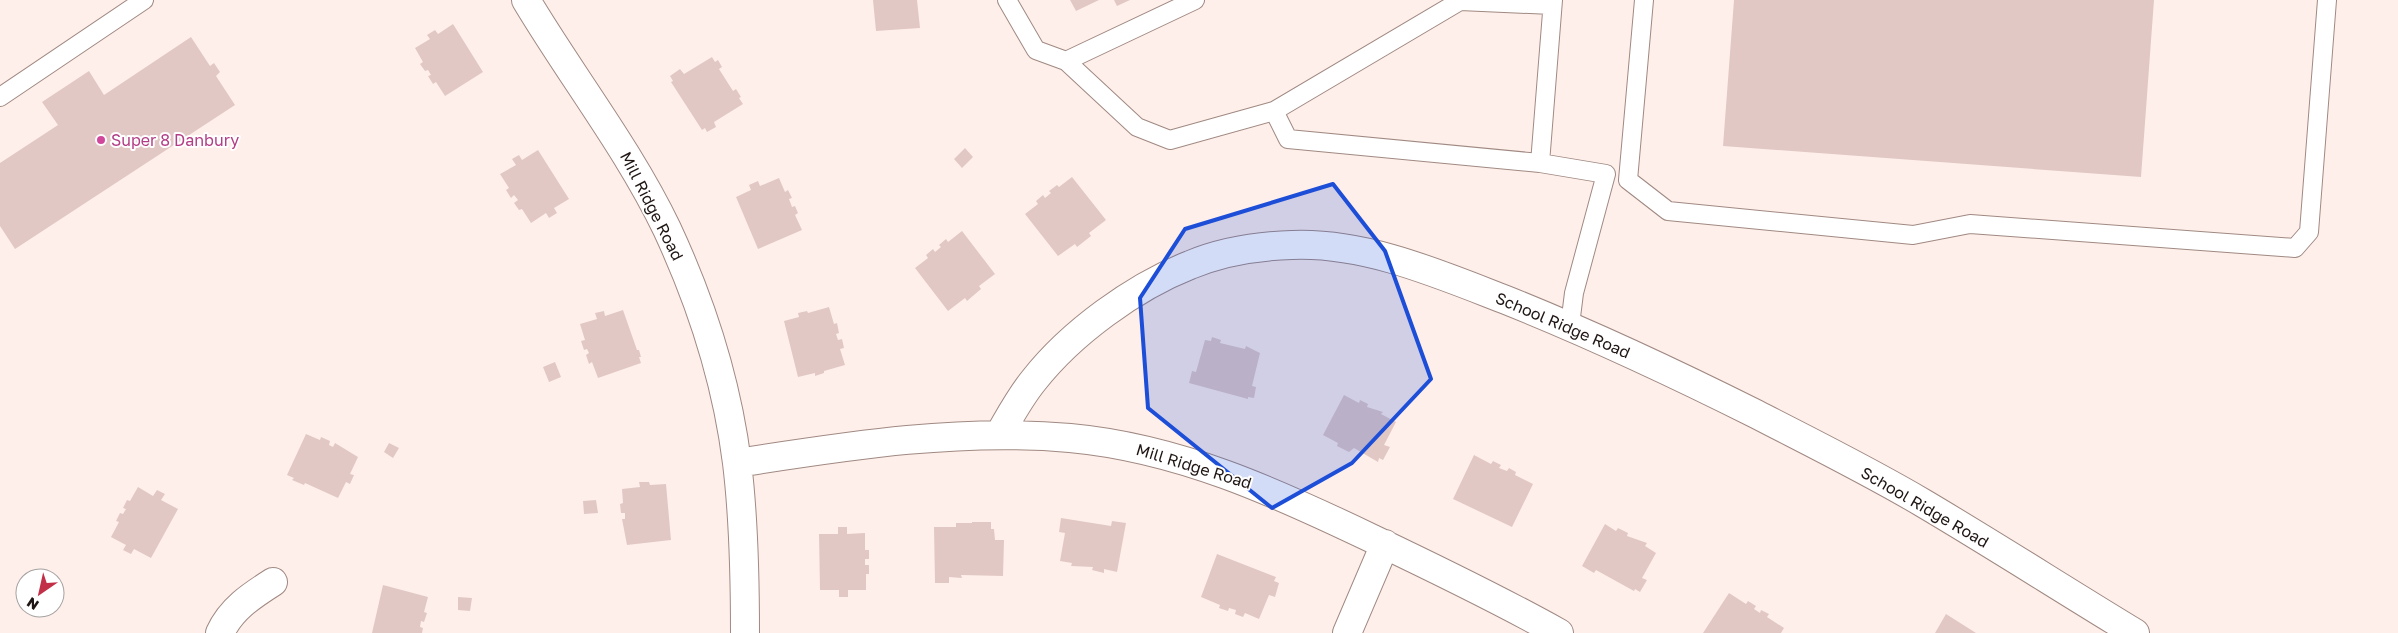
<svg xmlns="http://www.w3.org/2000/svg" width="2398" height="633" font-family="'Golos Text',sans-serif">
	<style>
		.building { fill: #e2c8c5 }
		.lines { fill: none; stroke-linecap: round; stroke-linejoin: round }
		.lane-casing { stroke: #a08982; stroke-width: 20 }
		.street-casing { stroke: #a08982; stroke-width: 30 }
		.lane { stroke: #fff; stroke-width: 18 }
		.street { stroke: #fff; stroke-width: 28 }
		.marked { fill: #1d4ed8; fill-opacity: 0.2; stroke: #1d4ed8; stroke-width: 4; stroke-linejoin: round }
		.hotel-dot { fill: #d1479c; stroke: #fff; stroke-width: 2 }
		.labels { text-anchor: middle; stroke-width: 4; stroke-linejoin: round; paint-order: stroke }
		.hotel-label { font-size: 16px; fill: #b23c85; stroke: #fff; text-anchor: start }
		.street-label { font-size: 16px; fill: #1f1614; stroke: #fff }
	</style>
	<rect width="100%" height="100%" fill="#feefea"/>
	<!-- building -->
	<path class="building" d="M873,0h44l3,28 -44,3z
		M1070,0h29l-23,11z
		M1114,0h16l-13,6z
		M1734,0h420l-13,177 -418,-31z
		M453,24l30,48 -38,24 -9,-14 -3,2 -5,-8 3,-1 -3,-5 -3,1 -5,-7 3,-2 -8,-14 15,-9 -3,-4 8,-5 3,4z
		M191,37l19,29 4,-3 6,9 -4,4 19,29 -220,144 -15,-23v-63l58,-38 -16,-23 47,-31 15,24z
		M712,57l3,5 3,-2 4,7 -3,2 14,22 3,-2 5,8 -2,1 4,6 -29,18 2,5 -9,5 -2,-4 -3,2 -31,-48 2,-1 -3,-5 10,-7 4,5z
		M965,148l8,9 -11,11 -8,-9z
		M538,150l31,49 -15,9 3,5 -8,5 -3,-5 -15,10 -9,-14 -3,1 -5,-7 4,-3 -4,-5 -3,3 -5,-8 3,-2 -9,-14 16,-9 -4,-6 7,-4 3,5z
		M1072,177l34,43 -17,13 2,3 -14,11 -2,-3 -17,12 -33,-42 13,-10 -2,-3 7,-6 2,3 6,-5 -2,-2 8,-6 2,2z
		M779,178l6,14 3,-2 4,8 -3,1 3,8 3,-1 3,7 -3,2 7,15 -44,19 -22,-52 15,-7 -2,-5 9,-4 2,5z
		M962,231l33,43 -16,12 2,3 -14,12 -2,-3 -17,13 -33,-43 13,-10 -2,-3 7,-6 2,3 6,-5 -2,-2 7,-6 2,3z
		M829,307l5,17 3,-1 2,10 -3,1 2,6 4,-1 2,9 -4,1 5,16 -21,6v2l-9,3v-3l-17,4 -14,-56 15,-4 -1,-4 9,-2 1,2z
		M623,310l14,40h2l2,7h-2l2,6 -43,15 -6,-16 -3,2 -3,-9 3,-2 -2,-4 -3,1 -3,-9 4,-1 -5,-16 17,-5 -2,-6 9,-2 1,5z
		M1212,337l9,3 -1,3 25,6 1,-3 14,7 -8,33 4,1 -2,11 -6,-1v2l-59,-16 3,-12 4,1 9,-32 6,1z
		M555,362l6,15 -12,5 -6,-15z
		M1344,395l15,8 1,-3 8,4 -1,3 16,5 -2,2 15,8 -12,23 6,2 -7,13 -4,-2 -1,4 -24,-14 -5,4 -12,-6 1,-3 -15,-8z
		M306,434l14,6 1,-3 9,4 -1,4 4,2 2,-4 23,14 -8,17 4,1 -4,9 -4,-2 -8,16 -33,-15 -1,2 -12,-5 2,-2 -7,-3z
		M389,443l10,5 -6,10 -9,-6z
		M1474,455l17,9 2,-3 8,4 -2,3 8,3 2,-3 7,4 -1,3 18,9 -21,43 -59,-28z
		M639,482h10l1,3 16,-1 5,56 -44,5 -5,-26h3v-6h-4l-1,-9 3,-1 -1,-14 18,-2z
		M138,487l15,9 4,-6 8,4 -4,6 17,9 -27,49 -17,-9 -3,5 -8,-4 3,-5 -15,-8 8,-15 -3,-1 4,-8 3,1 3,-5 -3,-1 4,-8 3,1z
		M596,500l2,13 -14,1 -1,-13z
		M1061,518l50,8 1,-5 14,2 -9,49 -13,-3v4l-12,-3 1,-3 -22,-1 1,-3 -12,-2 5,-28 -6,-1z
		M972,522h19v7h3l1,11h9l-1,36 -42,-1 1,3 -13,-1v6h-14l-1,-56h22v-4h16z
		M1605,524l11,7 2,-3 10,5 -1,3 20,7 -2,3 11,7 -14,25 5,2 -7,12 -5,-3 -1,2 -38,-21 -2,3 -12,-7z
		M838,527h9v7l18,-1v17h4v9h-4v6h4v9h-3v16h-18v7h-9v-7h-19l-1,-56h19z
		M1217,554l59,23 -2,4 5,2 -4,14 -6,-2 -10,24 -14,-6 -2,4 -8,-3 1,-4 -7,-2 -1,3 -9,-3 1,-3 -19,-8z
		M383,585l45,12 -4,15 3,1 -3,9 -3,-1 -1,6 3,1 -1,5h-50z
		M1729,593l17,11 2,-3 8,5 -2,3 6,4 1,-3 8,4 -2,3 17,11 -3,5h-78z
		M458,597l14,1 -2,13 -12,-1z
		M1946,614l30,19h-41z"/>
	<g class="lines">
		<defs>
			<path id="lane" d="M1007,0l29,50 30,11 129,-61
				M1644,0l-16,180 40,31 245,24 57,-11 325,24 14,-16 18,-232
				M1552,5l-92,-4 -186,110 14,28 252,24 66,11 -32,119 -4,32
				M1066,61l71,66 33,13 104,-29
				M0,97l144,-97
				M1540,163l13,-163"/>
			<path id="street" d="M526,0c46,77 102,148 141,229 34,73 60,154 70,234 7,57 8,113 8,170
				M999,435c11,-19 21,-38 35,-55 37,-47 100,-93 156,-115 31,-13 69,-19 102,-20 73,-3 147,29 214,55 85,34 168,73 250,114 56,29 113,57 167,89 71,42 141,87 212,130
				M737,463c110,-17 221,-35 333,-25 109,10 205,54 303,101 63,30 125,60 186,94
				M220,633c11,-24 31,-37 53,-51
				M1347,633l38,-89"/>
		</defs>
		<!-- lane casing -->
		<use href="#lane" class="lane-casing"/>
		<!-- street casing -->
		<use href="#street" class="street-casing"/>
		<!-- lane -->
		<use href="#lane" class="lane"/>
		<!-- street -->
		<use href="#street" class="street"/>
	</g>
	<!-- marked area -->
	<path class="marked" d="M1333,184l52,67 46,128 -79,84 -80,45 -124,-100 -8,-110 45,-69z"/>
	<!-- markers -->
	<circle class="hotel-dot" cx="101" cy="140" r="5"/>
	<g class="labels">
		<!-- hotel labels -->
		<g class="hotel-label">
			<text x="111" y="146">Super 8 Danbury</text>
		</g>
		<!-- street labels -->
		<g class="street-label">
			<text transform="translate(652 206) rotate(63)" y="6">Mill Ridge Road</text>
			<text transform="translate(1563 325) rotate(23)" y="6">School Ridge Road</text>
			<text transform="translate(1194 466) rotate(17)" y="6">Mill Ridge Road</text>
			<text transform="translate(1925 507) rotate(30)" y="6">School Ridge Road</text>
		</g>
	</g>
	<!-- north arrow -->
	<g transform="translate(40 593) rotate(214)"><circle r="24" fill="#ffffff" stroke="#a5a2a1"/>
	<path d="M0-4L9 19L0 12L-9 19Z" fill="#c13046"/>
	<text y="-8" font-size="14" font-weight="bold" text-anchor="middle" fill="#1f1614">N</text>
	</g>
</svg>
